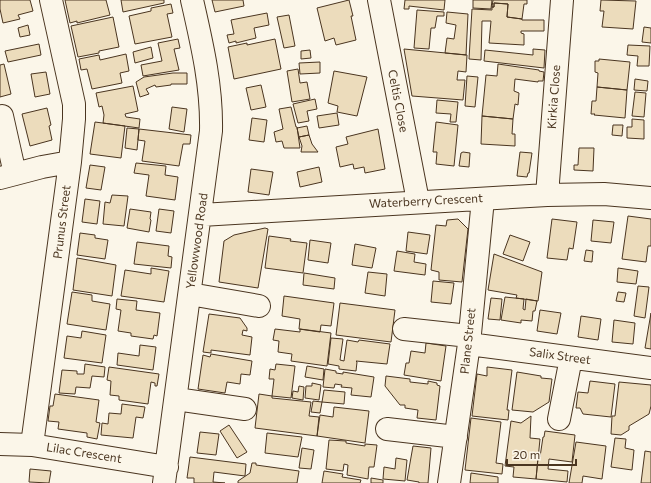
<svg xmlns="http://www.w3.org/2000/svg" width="651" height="483" font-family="Commissioner,sans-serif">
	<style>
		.building { fill: #ecdcbc; stroke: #4a3520 }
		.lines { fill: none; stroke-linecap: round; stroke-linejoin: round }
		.minor-casing { stroke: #4a3520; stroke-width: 24 }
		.minor { stroke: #fbf6e9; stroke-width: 22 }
		.labels { text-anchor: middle; stroke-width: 3; stroke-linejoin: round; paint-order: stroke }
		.street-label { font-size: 12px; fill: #4a3520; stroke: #fbf6e9 }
	</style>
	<rect width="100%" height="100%" fill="#fbf6e9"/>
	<!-- building -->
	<path class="building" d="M0,0h30l3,11 -15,4 2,4 -17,4 -3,-14z
		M65,0h41l4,15 -33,8v-2l-7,2z
		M121,0h43v3l-41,9z
		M212,0h31l1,6 -29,6z
		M349,0l4,16h-2l5,24 -20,5 -2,-7 -9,3 -8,-33z
		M405,0h40l-1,10 -35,-4v3h-5z
		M473,0h19l-1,9 -18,-1z
		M493,0h34v4h-3l-2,15 -15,-2 1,-13 -14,-1v4h-2z
		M601,0l35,1 -3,28 -31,-2 2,-16h-4z
		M494,3l14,1 -1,13 15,2v1h22v11h-23v2l3,1v11l-35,-2 2,-22h-9l-1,39 -12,-1 3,-50 20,1v-3h2z
		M171,4l2,9 -6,1 5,23 -37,7 -6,-28 22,-5v-3z
		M417,10l27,2v4h-7l-2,12h-4l-2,21 -15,-1z
		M447,12l21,2 -2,41 -21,-2 2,-15 7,1 2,-14 -10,-2z
		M267,13l2,12 -15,3 2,10 -20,5v-2l-7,2 -2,-8 7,-1 -3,-14z
		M289,15l6,31 -11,2 -7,-31z
		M113,17l6,30 -20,4v2l-21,4 -7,-31z
		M28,25l2,10 -10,2 -2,-9z
		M644,27l7,1v15l-9,-1z
		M178,39l2,9 -6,1 5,21 -36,6 -2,-11 21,-4 -4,-18z
		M275,39l6,30 -47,10 -6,-32 19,-4v2z
		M39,44l2,11 -33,7 -3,-11z
		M628,45l22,1 -1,20h-12l1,-10 -11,-1z
		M151,47l2,11 -18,5 -2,-11z
		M404,49l63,6 -1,17 -8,-1 -1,9h8l-2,20 -51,-4z
		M533,49l12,1 -1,18 -60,-7 1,-11 48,5z
		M310,50l1,8 -10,1v-8z
		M126,54l3,17 -9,2 2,10 -30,6 -5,-20 -6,1 -2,-11 20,-4 1,5z
		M599,59l31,3 -3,28 -30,-3 1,-14 -3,-1v-11h4z
		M320,62v11l-20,1 -1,-11z
		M4,64l7,30 -11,3v-32z
		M498,64l41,6v1l5,1 -1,9h-5v1l-23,-3 -1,12 5,2 -1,12 -3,-1 -2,15 -31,-3 4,-41 11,1z
		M298,69l2,14 7,-1 3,17 -18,3 -5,-31z
		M334,71l33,6 -10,39 -20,-4 1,-6 -10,-3z
		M46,72l4,22 -15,3 -4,-23z
		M173,73h14v11h-16v1l-15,2 -1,-2 -9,4 3,5 -9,3 -4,-15 8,-5z
		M467,76l11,1 -3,30 -10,-1z
		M635,79l13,2 -1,10 -13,-1z
		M261,85l5,22 -15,3 -5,-22z
		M133,86l5,25 -13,3 1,3 14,2 -1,9 -36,-5 1,-8 -2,-9 -3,1 -3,-14z
		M597,87l30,3 -2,28 -31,-3 1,-1h-4l1,-13h4z
		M635,92l11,1 -2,24 -12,-1z
		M315,99l2,10 -10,2 2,10 -11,2 -5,-19z
		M437,100l21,2 -2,20h-6l1,-8 -15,-1z
		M172,107l15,2 -3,23 -15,-3z
		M291,107l5,20h1l3,21h-16l-2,-7 -6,1 -2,-10 9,-3 -4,-20z
		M47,108l4,17 -2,1 3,14 -22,6 -8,-32z
		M337,113l2,12 -20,3 -2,-12z
		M482,116l31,3 -1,15h3v12l-34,-2z
		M252,118l15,2 -3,22 -15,-2z
		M632,119l12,1v19l-17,-1v-11h5z
		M95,122l30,4 -4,32 -31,-4z
		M436,122l22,3 -4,41 -18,-2 1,-12h-4z
		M613,125h10l-1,11 -10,-1z
		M307,126l2,9 -10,2 -2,-9z
		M127,128l12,1 -2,21 -12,-2z
		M139,129l52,6 -1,9h-7l-4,22 -37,-5 3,-20 -7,-1z
		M378,129l7,40 -20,4 -1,-6 -10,2 -1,-5 -13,3 -4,-20 12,-3 -2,-7z
		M309,135l3,9 6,8h-17l1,-6 -3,-9z
		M579,148h15l-1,23 -19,-1v-5h4z
		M463,152l7,1 -1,14 -10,-1 2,-13z
		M520,152l12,1 -3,20h-1l-1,4 -10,-1z
		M136,163l30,3 -1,9 13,2 -3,23 -29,-4 3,-21 -15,-2z
		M90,165l15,2 -4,23 -15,-2z
		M319,167l3,15 -22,5 -3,-15z
		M251,169l22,3 -4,23 -21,-3z
		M112,195l16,1 -4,30 -21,-2 2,-22 5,1z
		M85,199l15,2 -3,23 -15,-2z
		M130,209l21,3 -1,7 1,1 -2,12 -22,-4z
		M159,209l15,2 -3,22 -15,-2z
		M628,216l23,3v27h-3l-2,16 -24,-3z
		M458,219l10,10 -6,53 -23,-2v-8l-8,-2 5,-45 10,1 1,-6z
		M552,219l25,3 -4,27 -4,-1 -2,12 -20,-2z
		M593,220l21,2 -3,21 -20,-2z
		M265,228l3,1 -10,59 -39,-6 5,-41 10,-6z
		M408,232l22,3 -3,19 -21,-3z
		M80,233l15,2v3l13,2 -3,19 -28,-4z
		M510,235l20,7 -7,19 -20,-7z
		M269,236l22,3 -1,2 17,2 -4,30 -38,-5z
		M310,240l21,3 -3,20 -20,-3z
		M137,242l32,4 -1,10 4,1 -1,11 -37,-4z
		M355,244l21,4 -4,20 -20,-3z
		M586,250l7,1 -1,11 -8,-1z
		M397,251l18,3 -1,8 12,2 -1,11 -31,-4z
		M494,254l48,18 -4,29 -22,-3 1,-3 -29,-5z
		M77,258l39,7 -4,31 -39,-6z
		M151,268l18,3 -5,31 -43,-6 4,-26 26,4z
		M618,268l20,3 -2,13 -19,-2z
		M368,272l19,2 -2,22 -20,-3z
		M304,273l31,5 -1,11 -31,-4z
		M433,281l21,2 -3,21 -20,-2z
		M638,286l11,1 -4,31 -11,-2z
		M72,292l20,3v6l18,3 -4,26 -39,-6z
		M618,292l8,1 -2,9 -8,-1z
		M284,296l50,7 -3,23 -10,-1 -1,7 -21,-3 1,-10 -18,-3z
		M505,297l19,2 -1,10 2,1 1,-11 11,2 -2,10h-2l-1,10 -11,-1v3l-20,-3z
		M491,298l11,1 -2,21 -12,-1z
		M117,299l20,2 -1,9 24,3 -3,23 -3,-1 -1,4 -22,-3v-3l-13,-2 3,-21 -5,-1z
		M340,303l55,7 -4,32 -55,-7z
		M540,310l21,3 -4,21 -20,-3z
		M651,313v36l-6,-1z
		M209,314l31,4 7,10v3l-4,-1 -1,5 10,2 -2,18 -39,-5v3l-8,-1z
		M581,316l20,3 -3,21 -20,-3z
		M614,320l21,3 -2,21 -21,-2z
		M275,329l25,3v-3l31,4 -4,33 -36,-5 1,-7 -14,-2 1,-11 -6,-1z
		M82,331l24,4 -4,28 -38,-5 3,-22 14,2z
		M331,338l12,1 -3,21 4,1 3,-21 11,2 1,-2 31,4 -3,20 -31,-3 1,1 -1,9 -17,-2v-3l-11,-2z
		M426,343l20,3 -5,35 -37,-6 2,-12h3l2,-12 14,2z
		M140,345l16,2 -3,23 -36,-5 1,-12 21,3z
		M211,354l41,7 -2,14 -9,-1 -1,10 -13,-2 -2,11 -27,-4 5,-34 7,2z
		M85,364l20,3 -1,10 -12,-1 -2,12 -14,-1 -1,7 -16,-1 3,-23 15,1v3h7z
		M276,364l19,2 -4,32 -19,-2 2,-17h-5l1,-10 5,1z
		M307,366l17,3 -1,11 -18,-3z
		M109,367l50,7 -2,12h-2v-3l-4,-1 -3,22 -29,-4v-4l-9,-1 1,-14 -4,-1z
		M487,367l25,3 -5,40h2l-1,10 -36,-4 5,-42 10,2z
		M325,369l11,2v2l7,1v-2l31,5 -3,20 -20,-2 1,-7 -11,-1 1,-2 -7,-1 -1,4 -11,-1z
		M517,372l24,4v2l11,1 -3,23 -16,10 -21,-2z
		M386,376l24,3v3l18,2v-3l9,2v2l3,1 -4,34 -19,-2 1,-8 -13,-2v-3h-5l-15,-19z
		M590,381l25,3 -4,33 -28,-3 -3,-6h-4l2,-16 10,1z
		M619,382l32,3v21l-2,8 -20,12v4l-8,5 -10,-1 1,-18h3z
		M312,383l9,2 -2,15 -14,-2 1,-12h6z
		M299,386l5,1 -1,13 -11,-2 1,-7 5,1z
		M324,390l21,2 -1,12 -22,-2z
		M55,394l44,6 -3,22 4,1 -3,16 -10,-2v-4l-29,-4 1,-7 -11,-1 2,-15h3z
		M259,394l13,2v2l39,4 -2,14 10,1 -2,19 -62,-8z
		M313,401l9,1 -2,11 -9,-1z
		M122,404l23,3 -2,11 -7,-1 -3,21 -32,-3 1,-12 6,1 1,-11 12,1z
		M334,407l35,4 -4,32 -48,-7 3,-21 13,2z
		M531,416l-1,22 10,1 -4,40 -23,-2 1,-10 -9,-1 6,-45 10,2z
		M471,418l30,4 -5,41 7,1 -1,10 -37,-4z
		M229,425l18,27 -10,6 -17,-27z
		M545,431l30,4 -3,27 -23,-3 -1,10 20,2 -1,11 -31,-3 2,-22h2l3,-20h1z
		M200,432l19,2 -3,21 -19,-2z
		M267,433l35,4 -4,20 -33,-4z
		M615,438l11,1 -1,9 9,2 -2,20 -21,-3z
		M329,440l17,1v2l19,3v-2l12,1 -3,22h-5l-1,12 -21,-4 1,-10 -4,-1 -1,7 -17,-2z
		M576,442l30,4 -4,33 -19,-3 -1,7h-13z
		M413,446l18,2 -3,35h-9v-1l-12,-2z
		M302,448l12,2 -3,19 -12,-1z
		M645,451l6,1v31h-10z
		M190,457l56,7 -1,12 -31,-4 -1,10 12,1h-31v-5h-7z
		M396,458l11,2 -2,21 -22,-2 1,-12 11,2z
		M252,463h4v2l43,6 -2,12h-59v-2l12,-8z
		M30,469l21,2 -2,12 -20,-1z
		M324,471l19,3 -1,3 19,3 -1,3h-38z
		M471,473l27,4v6h-28z
		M371,478l12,2v3h-12z"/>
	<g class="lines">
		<defs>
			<path id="minor" d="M379,0l39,201
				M2,116l13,58
				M0,178l42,-11 28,-5
				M547,195l15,-195
				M201,215l346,-20 57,-1 47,4
				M190,294l69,12
				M404,329l65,7
				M469,344l182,24
				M176,399l69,10
				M559,419l12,-61
				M387,429l69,8
				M0,444l32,1 135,22
				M32,445l38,-283 4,-43v-15l-23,-104
				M164,483l47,-352c1,-45 -9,-87 -19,-131
				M449,483l20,-139 14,-145"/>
		</defs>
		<!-- minor casing -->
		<use href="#minor" class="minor-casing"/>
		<!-- minor -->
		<use href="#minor" class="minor"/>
	</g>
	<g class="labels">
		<!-- street labels -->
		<g class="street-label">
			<text transform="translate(554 97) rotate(-86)" y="4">Kirkia Close</text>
			<text transform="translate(398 101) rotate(79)" y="4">Celtis Close</text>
			<text transform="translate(426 201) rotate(-3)" y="4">Waterberry Crescent</text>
			<text transform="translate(62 222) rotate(-83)" y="4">Prunus Street</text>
			<text transform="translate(197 241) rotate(-82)" y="4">Yellowwood Road</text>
			<text transform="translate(468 341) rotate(-84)" y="4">Plane Street</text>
			<text transform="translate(560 356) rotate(8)" y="4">Salix Street</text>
			<text transform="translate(84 453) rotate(9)" y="4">Lilac Crescent</text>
		</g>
	</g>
	<!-- scale -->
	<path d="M507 459v6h69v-6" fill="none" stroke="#4a3520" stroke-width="2"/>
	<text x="513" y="459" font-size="12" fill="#4a3520" stroke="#fbf6e9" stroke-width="3" paint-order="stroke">20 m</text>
</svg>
